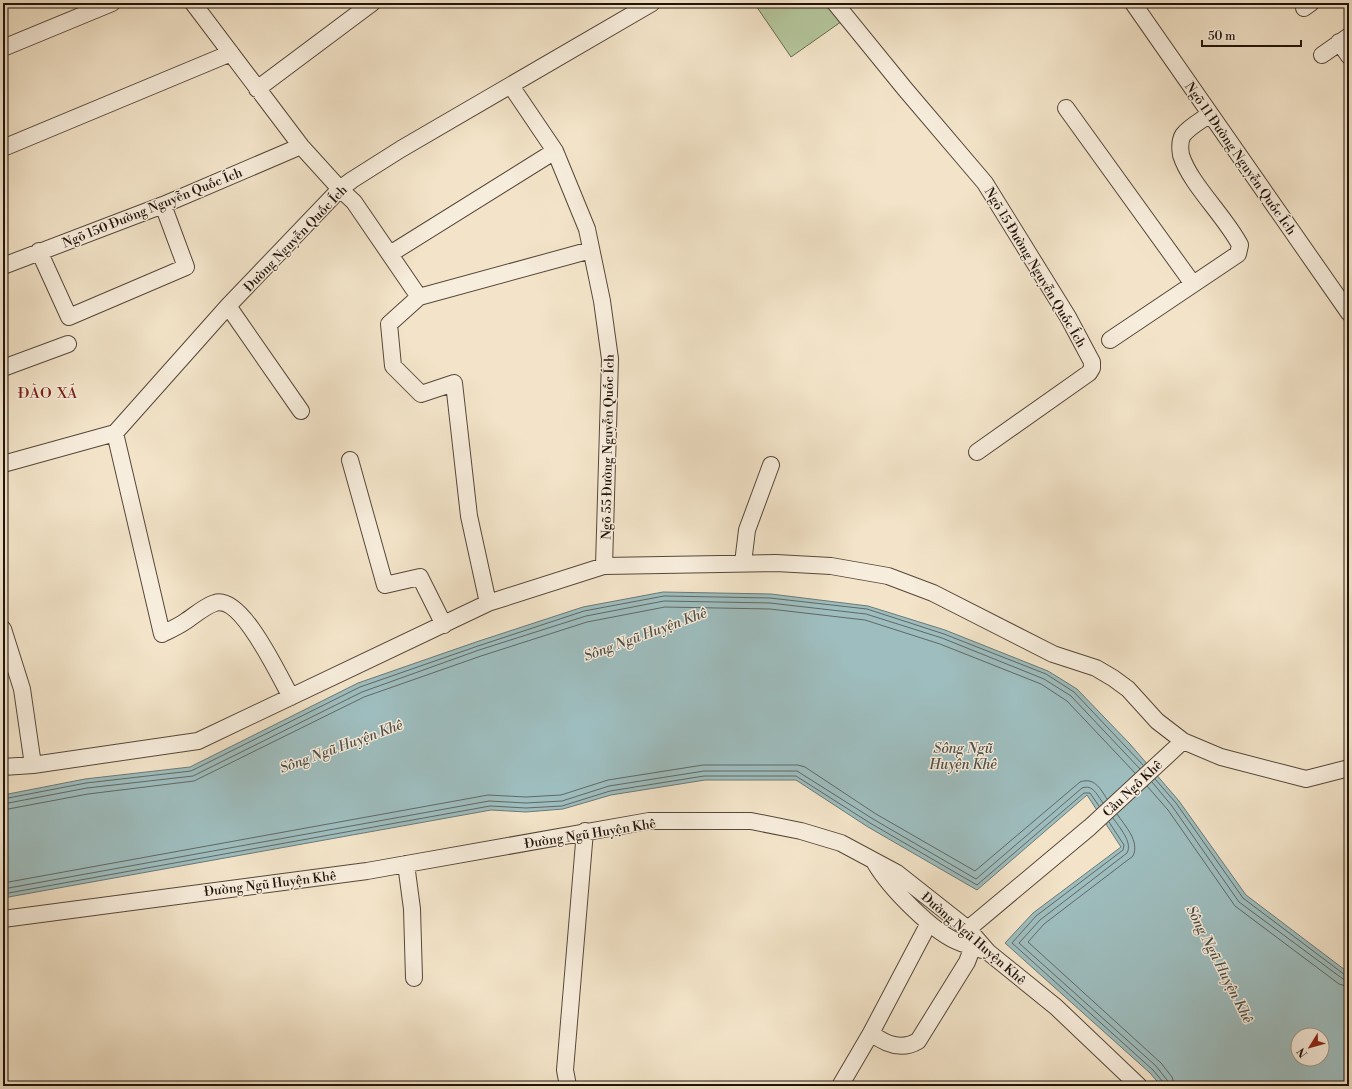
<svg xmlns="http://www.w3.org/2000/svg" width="1352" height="1089" font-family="'Libre Bodoni',serif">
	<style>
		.green { fill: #b4c59b; stroke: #6a6c53 }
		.water { fill: #9ebdbe; stroke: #6c7976; fill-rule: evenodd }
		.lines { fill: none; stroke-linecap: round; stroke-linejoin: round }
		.shore { stroke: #606864; stroke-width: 1 }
		.minor-casing { stroke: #56473a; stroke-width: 18 }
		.minor { stroke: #f7eddc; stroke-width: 16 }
		.labels { text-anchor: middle; stroke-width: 3; stroke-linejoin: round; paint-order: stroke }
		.street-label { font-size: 13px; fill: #21130b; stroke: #f7eddc }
		.water-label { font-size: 14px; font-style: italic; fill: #4d4e4a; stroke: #f7eddc }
		.quarter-label { font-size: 15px; letter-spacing: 1px; fill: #7a1f14; stroke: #f7eddc }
	</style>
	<rect width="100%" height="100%" fill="#f3e4c9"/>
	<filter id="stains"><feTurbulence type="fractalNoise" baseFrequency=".005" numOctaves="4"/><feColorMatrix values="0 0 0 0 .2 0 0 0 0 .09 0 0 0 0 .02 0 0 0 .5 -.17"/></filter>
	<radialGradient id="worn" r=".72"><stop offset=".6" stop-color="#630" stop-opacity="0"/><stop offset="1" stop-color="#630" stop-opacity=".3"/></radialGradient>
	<!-- green -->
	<path class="green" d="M754,3h78l13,16 -54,38z"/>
	<!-- water -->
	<path class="water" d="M663,592l108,2 97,12 77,24 103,41 29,18 53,55 49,57 67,94 103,78v113h-188l-11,-13 -145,-130 28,-30 88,-66 -34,-52 -110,95 -109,-63 -72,-47h-91l-94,15 -48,14 -37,3 -35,-2 -488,88v-103l82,-16 105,-12 168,-84 118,-41 107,-35zM1298,1035h24v24h-24z"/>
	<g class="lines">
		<!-- shore -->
		<path class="shore" d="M1155,779l21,24 67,95 102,77 4,1
			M1152,782l20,24 67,96 104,77 6,2
			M1147,786l21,24 67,96 104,78 10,3
			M3,799l83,-16 105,-12 169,-84 118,-41 106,-35 80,-15 106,2 97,11 77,25 102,40 28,18 69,73
			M3,804l84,-16 106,-12 169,-84 117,-42 107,-34 78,-15 106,2 96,11 76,24 102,41 27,17 69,73
			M3,810l85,-16 106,-13 170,-84 117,-41 106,-34 78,-15 105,2 95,11 75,24 101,40 26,17 68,72
			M1117,814c8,12 23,27 16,42l-89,68 -16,18 133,121 11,14 3,9
			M1113,818c6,9 20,24 14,35l-87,67 -21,23 137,123 11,14 2,6
			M1109,822l15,23 -1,5 -87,66 -24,27 141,127 10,12 1,4
			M3,883l485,-88 38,2 35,-2 47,-15 95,-15h95l7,2 71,47 99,57 105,-89c14,-5 20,6 27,17
			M3,889l486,-88 37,2 36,-2 47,-15 95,-15h93l76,48 103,60 106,-91c11,-4 15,7 21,15
			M3,894l487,-88 36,2 36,-2 48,-15 94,-15h92l74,47 107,62 107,-92h6l9,13"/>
		<defs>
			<path id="minor" d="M193,3l108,143 39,43 14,13 65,95 -30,27 4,42 28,28 33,-11 15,133 19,87
				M835,3l70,86 80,94 83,134 24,45v6l-3,5 -112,79
				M1133,3l216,310
				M1304,8l7,-5
				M1339,42l10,14
				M3,48l109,-45
				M1322,55l27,-19
				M511,86l44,65 32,78 15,72 8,58 -6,207
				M257,89l115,-86
				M1066,108l127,176
				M3,148l228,-95
				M39,251l30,66 117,-50 -23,-62
				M390,254l165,-103
				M3,266l160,-61 138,-59
				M419,297l172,-47
				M228,306l73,105
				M1110,340l128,-86 2,-9c-15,-29 -50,-61 -59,-90 -1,-6 -1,-15 2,-20 6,-8 19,-15 27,-21
				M3,368l65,-24
				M115,433l47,201c8,-4 17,-8 24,-13 9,-6 19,-15 29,-18 27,-9 65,75 76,94
				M350,460l35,125 35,-8 24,48
				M3,464l112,-31 113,-127 112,-117 12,-9 49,-31 251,-146
				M743,563l4,-33 24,-65
				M3,629l19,60 11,76
				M3,767l30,-2 165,-24 290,-138 116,-37 172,-3 55,3 57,10 45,17 120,61 43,14 17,10 15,11 29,32 26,20 38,16 85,22 43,-11
				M875,863c14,24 59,71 86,80 7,2 14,4 21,7
				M406,864l6,45 2,69
				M3,919l364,-48 282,-50h102l50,10 40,12 56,30 71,56 20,23 68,55 83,79
				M968,929l122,-102 93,-86
				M871,1033c14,11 30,18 47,8l49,-79 6,-16
				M568,1086l-3,-16 20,-239
				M840,1086l31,-53 58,-110"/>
		</defs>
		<!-- minor casing -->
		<use href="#minor" class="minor-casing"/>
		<!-- minor -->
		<use href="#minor" class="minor"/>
	</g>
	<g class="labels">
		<!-- street labels -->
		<g class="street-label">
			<text transform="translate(1241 158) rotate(55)" y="5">Ngõ 11 Đường Nguyễn Quốc Ích</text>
			<text transform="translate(152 207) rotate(-22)" y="5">Ngõ 150 Đường Nguyễn Quốc Ích</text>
			<text transform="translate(295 238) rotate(-46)" y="5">Đường Nguyễn Quốc Ích</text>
			<text transform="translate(1036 267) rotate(59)" y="5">Ngõ 15 Đường Nguyễn Quốc Ích</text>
			<text transform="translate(607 447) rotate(-89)" y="5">Ngõ 55 Đường Nguyễn Quốc Ích</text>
			<text transform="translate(1132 788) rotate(-43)" y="5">Cầu Ngô Khê</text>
			<text transform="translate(590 833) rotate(-9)" y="5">Đường Ngũ Huyện Khê</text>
			<text transform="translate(270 883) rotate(-7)" y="5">Đường Ngũ Huyện Khê</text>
			<text transform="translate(974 938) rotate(41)" y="5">Đường Ngũ Huyện Khê</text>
		</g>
		<!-- water labels -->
		<g class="water-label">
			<text transform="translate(645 634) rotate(-20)" y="5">Sông Ngũ Huyện Khê</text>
			<text transform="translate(341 746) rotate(-20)" y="5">Sông Ngũ Huyện Khê</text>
			<text x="963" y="753">Sông Ngũ<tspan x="963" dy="16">Huyện Khê</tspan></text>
			<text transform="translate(1220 964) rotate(63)" y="5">Sông Ngũ Huyện Khê</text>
		</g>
		<!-- quarter labels -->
		<g class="quarter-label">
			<text x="48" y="398">ĐÀO XÁ</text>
		</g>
	</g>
	<!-- margin -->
	<rect width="1352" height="1089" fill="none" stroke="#f3e4c9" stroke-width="16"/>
	<rect x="4" y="4" width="1344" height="1081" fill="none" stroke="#21130b" stroke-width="2"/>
	<rect x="8" y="8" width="1336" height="1073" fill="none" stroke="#21130b"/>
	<!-- north arrow -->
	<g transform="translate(1310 1047) rotate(233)"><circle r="19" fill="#f7eddc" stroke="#a19688"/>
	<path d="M0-3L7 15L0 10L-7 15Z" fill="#8f2418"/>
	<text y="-6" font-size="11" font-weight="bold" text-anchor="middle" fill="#21130b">N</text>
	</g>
	<!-- scale -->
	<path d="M1202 40v6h99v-6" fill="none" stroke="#21130b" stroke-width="2"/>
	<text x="1208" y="40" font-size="12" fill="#21130b" stroke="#f7eddc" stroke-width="3" paint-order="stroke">50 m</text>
	<rect width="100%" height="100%" filter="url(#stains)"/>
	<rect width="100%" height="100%" fill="url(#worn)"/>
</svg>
